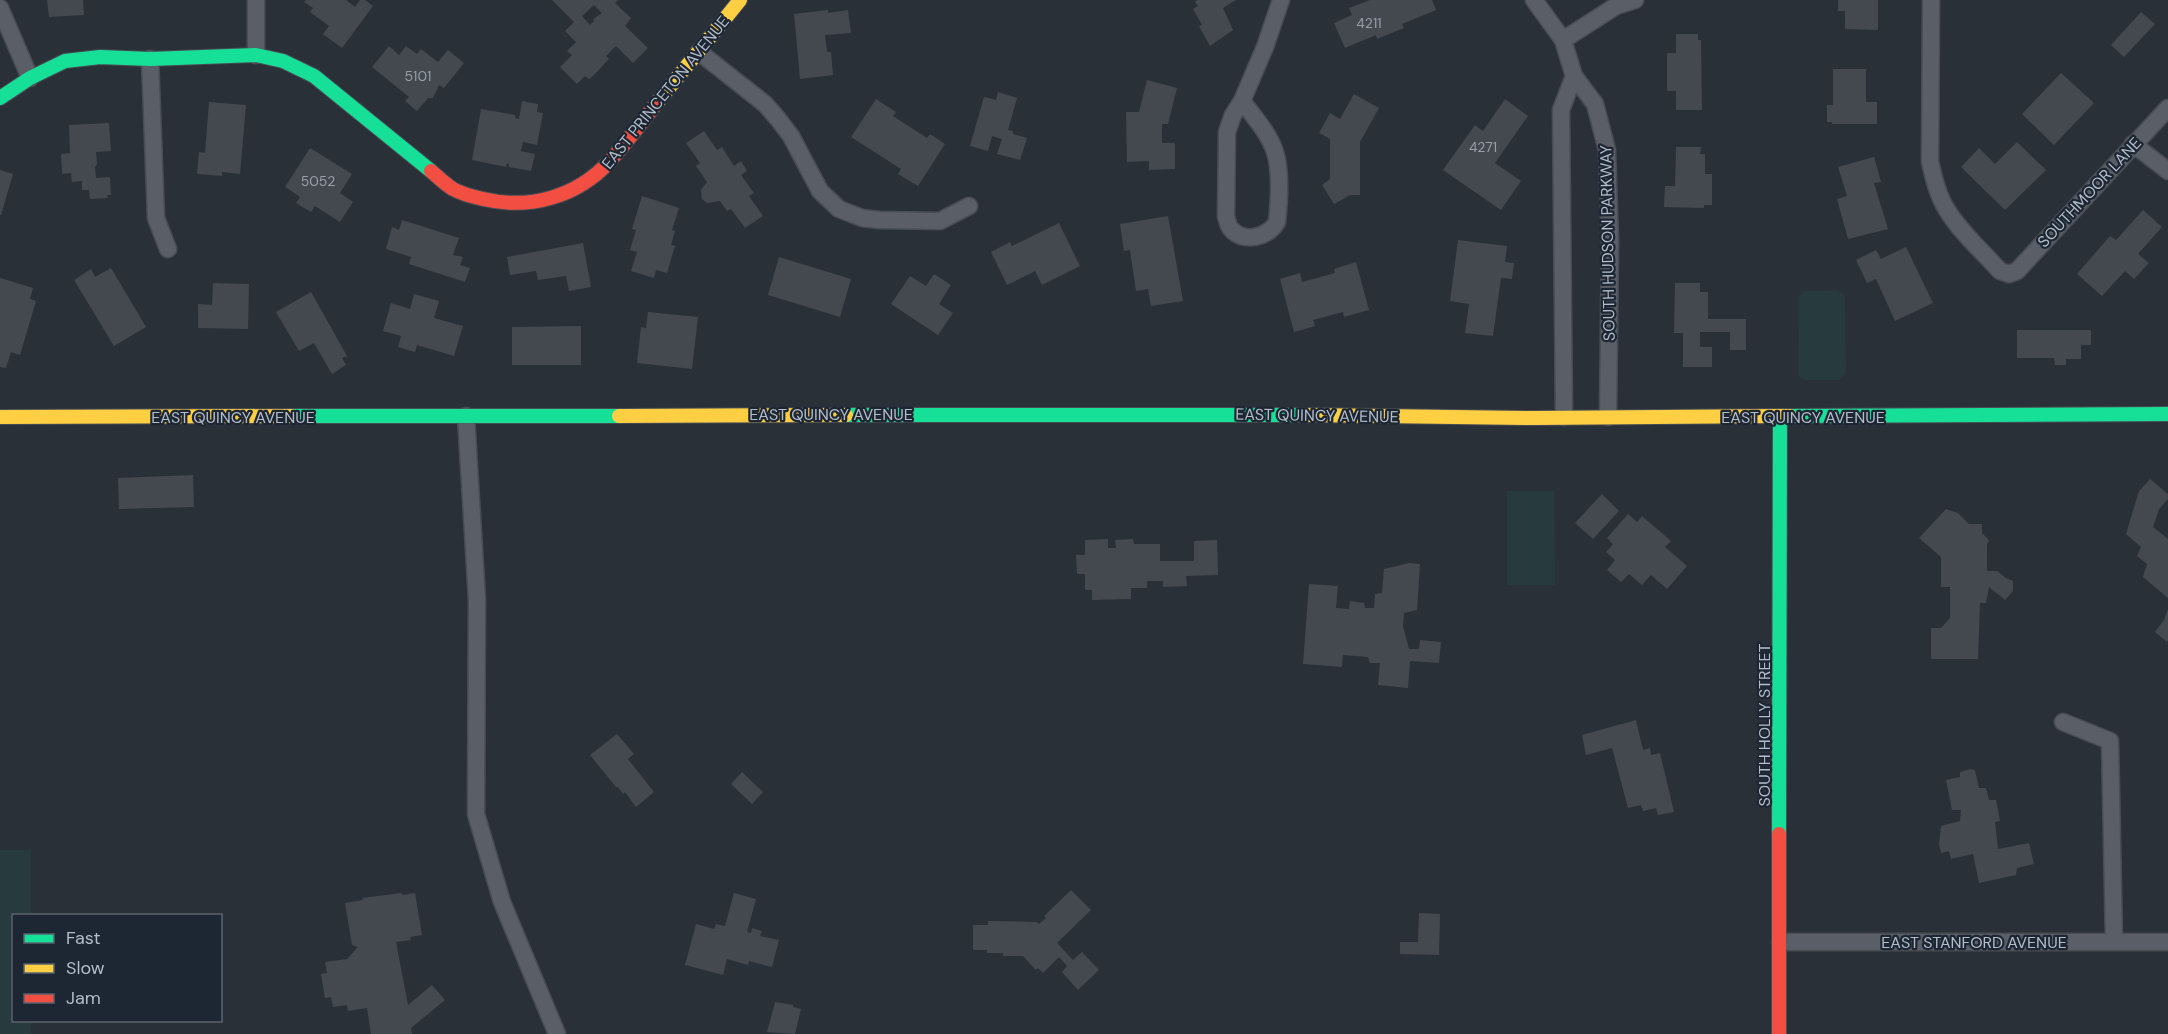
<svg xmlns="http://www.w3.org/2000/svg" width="2168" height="1034" font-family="'DM Sans',sans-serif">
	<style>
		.green { fill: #273a3e }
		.building { fill: #444950; fill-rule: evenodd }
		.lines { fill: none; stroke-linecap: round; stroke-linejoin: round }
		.street-casing { stroke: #484c53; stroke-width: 19 }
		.fast-casing { stroke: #484c53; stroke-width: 16 }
		.slow-casing { stroke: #484c53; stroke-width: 16 }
		.jam-casing { stroke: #484c53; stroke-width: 16 }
		.street { stroke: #5a5e66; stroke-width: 16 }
		.fast { stroke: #16e098; stroke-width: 14 }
		.slow { stroke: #ffcf43; stroke-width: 14 }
		.jam { stroke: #f24e42; stroke-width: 14 }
		.labels { text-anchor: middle; stroke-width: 4.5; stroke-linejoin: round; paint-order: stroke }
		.number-label { font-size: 14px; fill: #989fab }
		.street-label { font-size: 16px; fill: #b4bcc9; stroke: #1d2633 }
	</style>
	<rect width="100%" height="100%" fill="#2a3038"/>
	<!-- green -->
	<path class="green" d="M1838,290l7,7 1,77 -7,6h-34l-6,-3 -1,-79 6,-7z
		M1507,491h47l1,94h-48z
		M0,850h31v65l-17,1v104l17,1v13h-31z"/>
	<!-- building -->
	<path class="building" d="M47,0h36l1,15 -35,2z
		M306,0h40l9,7 5,-7h5l8,6 -31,42 -19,-14 6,-8 -19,-14 3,-4 -9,-6z
		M552,0h66l-3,3 16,15 -6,8 23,22 -15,15 -17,-17 -10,10 3,3 -16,17 -4,3 -4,-3 -8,8 -17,-17 12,-12 -5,-4 9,-9 -11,-11 9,-9zM594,5l8,8 -9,6 1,2 -4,4 -8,-9z
		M1197,0h39l-13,8 10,22 -23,16 -11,-20 3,-1 -9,-16 5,-3 -3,-4z
		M1370,0h62l4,10 -34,14 2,4 -27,11 -1,-4 -31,13 -11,-25 18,-8 -3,-7z
		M1838,0h40v30l-33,-1v-18h-7z
		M828,10v3l20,-3 3,23 -26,2 2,17h4l2,23 -33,4 -6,-65z
		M2141,12l14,12 -31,33 -13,-12z
		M1676,34h22v6h3l1,70h-26v-19h-9v-38h9z
		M389,46l10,9 7,-9 11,8 4,-5 17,13 10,-12 16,13 -20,25 -5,-3 -6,13h-5l-11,13 -12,-10 4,-4 -37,-30z
		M1833,69h33v33h11v22h-45v-2h-5v-17h6z
		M2061,73l33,30 -40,42 -32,-31z
		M1147,80l30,8 -9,36h-6v19h13v26l-26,1v-9l-22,1 -1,-50h13z
		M998,92l19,6 -9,32 5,1v3l14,4 -7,22 -23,-6 5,-15 -10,-3 -4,15 -18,-5 14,-49 12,3z
		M1354,94l25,14 -19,34v53h-10l-16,9 -12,-19 8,-6v-40l-11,-6 11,-20 10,6z
		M876,99l20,13 -3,4 34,22 3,-4 15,10 -27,42 -20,-12 3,-5 -50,-32z
		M1505,99l23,17 -33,47 26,18 -20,29 -58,-40 32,-45 8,6z
		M522,101l16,3 -1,8 6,1 -6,32 -14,-3 -2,9 14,3 -4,17 -22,-4v-3l-2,-1 -1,4 -34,-7 9,-51 34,6v3l4,1z
		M209,102l37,3 -6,69 -18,-2v4l-25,-2 2,-22 6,1z
		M109,123l2,28 -15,1 1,12 -2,3 1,11 14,-1 1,18h-4l1,3 -18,1 -1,-9h-7v-9l-10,1 -1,-9 -9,1 -1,-20 9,-1 -1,-28z
		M704,131l13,19 5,-3 12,19 7,-5 6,10 -6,4 13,18 -5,3 14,20 -18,12 -14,-19 -4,2 -7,-10 -13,2 -5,-4 -1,-9 6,-8 -11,-16 4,-3 -14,-20z
		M2017,142l29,28 -41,40 -44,-43 18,-19 16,16z
		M1676,147h25l-1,7h5v20h7v31h-8v3l-40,-1 1,-21h10z
		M310,148l42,26 -12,19 13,9 -13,20 -25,-16 -4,6 -15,-9 4,-6 -15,-10z
		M1874,157l7,25 -7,1 14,46 -40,10 -11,-40 10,-3 -9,-29z
		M0,170l13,4 -12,41h-1z
		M642,196l37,12 -7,22 3,1 -4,14 4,1 -8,27 -11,-3 -2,8 -23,-7 6,-19 -7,-2 6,-20 -4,-1z
		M2143,210l19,17 -24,27 11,9 -15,16 -9,-8 -23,25 -25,-22 33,-38 6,4z
		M1168,216l15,85 -32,5 -3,-17 -12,2 -6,-41 -6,1 -4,-27z
		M402,220l57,18 -6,17 10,2 -3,8 10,3 -5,14 -56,-18 2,-7 -25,-8 6,-22 7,3z
		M1059,223l21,43 -38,19 -7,-14 -28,14 -16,-33 19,-10 2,4z
		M1458,240l49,6 -2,16 9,1 -2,16 -11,-1 -8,58 -28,-3 4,-29 -19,-3z
		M583,243l8,44 -22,4 -3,-15 -28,4 -2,-9 -26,4 -3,-18z
		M1906,247l27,56 -38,18 -19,-42 -9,4 -11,-23 20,-10 5,9z
		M779,257l72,22 -11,38 -72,-22z
		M1356,262l13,48 -25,7 -1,-5 -30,8 2,6 -21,6 -14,-53 20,-6 2,9 33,-9 -1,-4z
		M111,268l35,59 -32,19 -40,-66 17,-11 4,8z
		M934,274l17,11 -12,19 14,9 -15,22 -47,-31 19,-28 16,10z
		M0,278l33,10 -3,11 6,2 -16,54 -9,-3 -5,16 -6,-1z
		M213,283l36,1 -1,45 -50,-1v-24l14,1z
		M1675,283h25v9h8v27h38v31h-16v-18h-30v15h12v20h-29v-34h-9z
		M311,292l36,64 -5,2 4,7 -14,9 -18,-31 -15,8 -23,-39z
		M414,294l25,7 -5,17 29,8 -9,30 -37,-11 -2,7 -17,-5 3,-11 -18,-5 8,-28 19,6z
		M648,312l50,5 -6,52 -55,-6 4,-36 5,1z
		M581,326v39h-69v-38z
		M2017,330h74v15h-10v14h-15v6h-11l-1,-7h-37z
		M193,475l1,32 -75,2 -1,-31z
		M2150,479l18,15v5l-9,10 -6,18 15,12v59l-25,-21 4,-13 -10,-8 4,-9 -15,-13 13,-43z
		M1602,494l17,17 -26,28 -18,-16z
		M1946,509l12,4 11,11h13v9l7,7 -2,5v26h10l9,7 7,3v10l-8,9 -16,-13 -3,16h-6l-2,56h-47v-31h10l9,-10v-31h-9v-30l-22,-19z
		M1628,514l9,8 5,-6 29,25 -6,6 22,19 -20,23 -16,-14 -9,10 -13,-11 -8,8 -14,-12 8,-10 -9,-8 7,-8 -6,-6z
		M1108,539v9h8l-1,-8 18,-1 1,5h26v17h34v-20l23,-1 1,35 -32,1 1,10 -24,1v-6h-16v7h-16v11l-39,1v-10h-7v-16h-8l-1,-19h9v-15z
		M1409,563l11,1 -3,46 -13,3 -1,13 6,23h10l1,-9 21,2 -2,21 -29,-2 -2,27 -30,-3 2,-22h-10l-2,-6 -25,-2 -1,12 -39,-3 6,-80 29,2 -2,22 13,1 1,-8 14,2 1,5h9l1,-14 7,-1 2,-24z
		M2168,609v31l-1,2 -12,-10 9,-12z
		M1636,720l7,30 7,-2 1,7 9,-2 14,59 -16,3 -2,-7 -13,3 -2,-6 -13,3 -16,-60 -26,7 -4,-20z
		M617,734l17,20 -6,5 26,33 -18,15 -11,-15 -2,2 -5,-7h-2l-26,-32z
		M1971,769l4,1 4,18h7l3,12h7l4,21 -5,1 3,27 31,-6 5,21 -17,4 -1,7 -37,8 -6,-29 -22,5 -2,-8 -8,2 -2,-9 2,-18 19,-5 1,-11h-9l-6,-30 14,-3v-5z
		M742,772l21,20 -11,12 -21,-20z
		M1071,890l20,20 -34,33 16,17 9,-8 17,18 -21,20 -16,-18 5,-6 -8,-9 -16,16 -5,-5 -2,2 -13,-14h-20v-3h-16v-3h-14v-25h15v-4l49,1 2,2 7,-6 -2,-2z
		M402,893v2l13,-2 7,42 -12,2 1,3 -15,2 12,63 24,-20 13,15 -34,28 1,6h-41l-4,-26 -19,3 -1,-6 -14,2 -2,-10 -6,1 -4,-24 6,-1 -2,-11 22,-3 11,-12 -6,-2 -7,-42 18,-3 -1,-2z
		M734,893l22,6 -9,33 4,1 1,-5 10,3 -2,5 19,4 -7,27 -23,-6 -1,4 -21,-6 -4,16 -38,-10 11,-41 18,5 2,-5 9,2z
		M1419,913l21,1 -1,41 -39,-1v-12h18z
		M775,1002l18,3v2l8,2 -6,25 -28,-2z"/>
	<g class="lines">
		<defs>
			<path id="street" d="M256,0v55
				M1534,0l29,40 11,36 21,28 12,46 3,92 -2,175
				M1931,0l-1,162c4,17 8,34 17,48 14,23 35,41 53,61l9,3 8,-3 151,-163
				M0,8l30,70
				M1563,40l53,-34 19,-6
				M699,52l66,52 13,15 13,17 29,55 19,18 23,9 17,2 61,1 29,-15
				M150,59l6,159 12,31
				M1242,101c12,16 27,32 33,51 6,18 4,51 2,70 -9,15 -33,22 -46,7 -3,-3 -4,-9 -5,-13l1,-84 6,-17 9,-14 23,-54 16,-47
				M2133,144l35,27
				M466,416l11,184 -1,214 26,88 55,132
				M1564,417l-3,-307 13,-34
				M2063,722l47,19 4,201
				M1780,942h388"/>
			<path id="fast" d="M0,98l30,-20 35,-17 35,-4 50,2 106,-4 27,6 31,15 117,95
				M846,415h463
				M291,416h328
				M1790,416l378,-2
				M1779,834l1,-417"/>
			<path id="slow" d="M656,104l84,-104
				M1309,415l224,3 257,-2
				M619,416l227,-1
				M0,417l291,-1"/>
			<path id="jam" d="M431,171c7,6 14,13 22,18 9,5 21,8 30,10 47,11 94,-2 127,-38 16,-18 31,-38 46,-57
				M1779,1034v-200"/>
		</defs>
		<!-- street casing -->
		<use href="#street" class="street-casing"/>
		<!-- fast casing -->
		<use href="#fast" class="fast-casing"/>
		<!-- slow casing -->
		<use href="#slow" class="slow-casing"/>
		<!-- jam casing -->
		<use href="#jam" class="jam-casing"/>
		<!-- street -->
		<use href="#street" class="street"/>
		<!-- fast -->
		<use href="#fast" class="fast"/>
		<!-- slow -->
		<use href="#slow" class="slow"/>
		<!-- jam -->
		<use href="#jam" class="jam"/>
	</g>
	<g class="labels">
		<!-- number labels -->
		<g class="number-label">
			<text x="1369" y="28">4211</text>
			<text x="418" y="81">5101</text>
			<text x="1483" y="152">4271</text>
			<text x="318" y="186">5052</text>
		</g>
		<!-- street labels -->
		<g class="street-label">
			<text transform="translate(665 92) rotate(-51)" y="6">EAST PRINCETON AVENUE</text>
			<text transform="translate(2089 192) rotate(-47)" y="6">SOUTHMOOR LANE</text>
			<text transform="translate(1607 243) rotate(-91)" y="6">SOUTH HUDSON PARKWAY</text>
			<text x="831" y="420">EAST QUINCY AVENUE</text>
			<text transform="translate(1317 415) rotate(1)" y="6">EAST QUINCY AVENUE</text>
			<text x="233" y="423">EAST QUINCY AVENUE</text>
			<text x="1803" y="423">EAST QUINCY AVENUE</text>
			<text transform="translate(1764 725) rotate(-90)" y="6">SOUTH HOLLY STREET</text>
			<text x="1974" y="948">EAST STANFORD AVENUE</text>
		</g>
	</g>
	<!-- legend -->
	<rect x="12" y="914" width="210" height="108" fill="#1d2633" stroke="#59626f" stroke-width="1.5"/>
	<rect x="24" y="934" width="30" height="9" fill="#16e098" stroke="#59626f" stroke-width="1.5"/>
	<text x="66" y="944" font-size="18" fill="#b4bcc9">Fast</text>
	<rect x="24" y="964" width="30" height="9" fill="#ffcf43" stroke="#59626f" stroke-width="1.5"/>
	<text x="66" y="974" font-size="18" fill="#b4bcc9">Slow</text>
	<rect x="24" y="994" width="30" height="9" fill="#f24e42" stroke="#59626f" stroke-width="1.5"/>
	<text x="66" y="1004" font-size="18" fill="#b4bcc9">Jam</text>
</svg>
